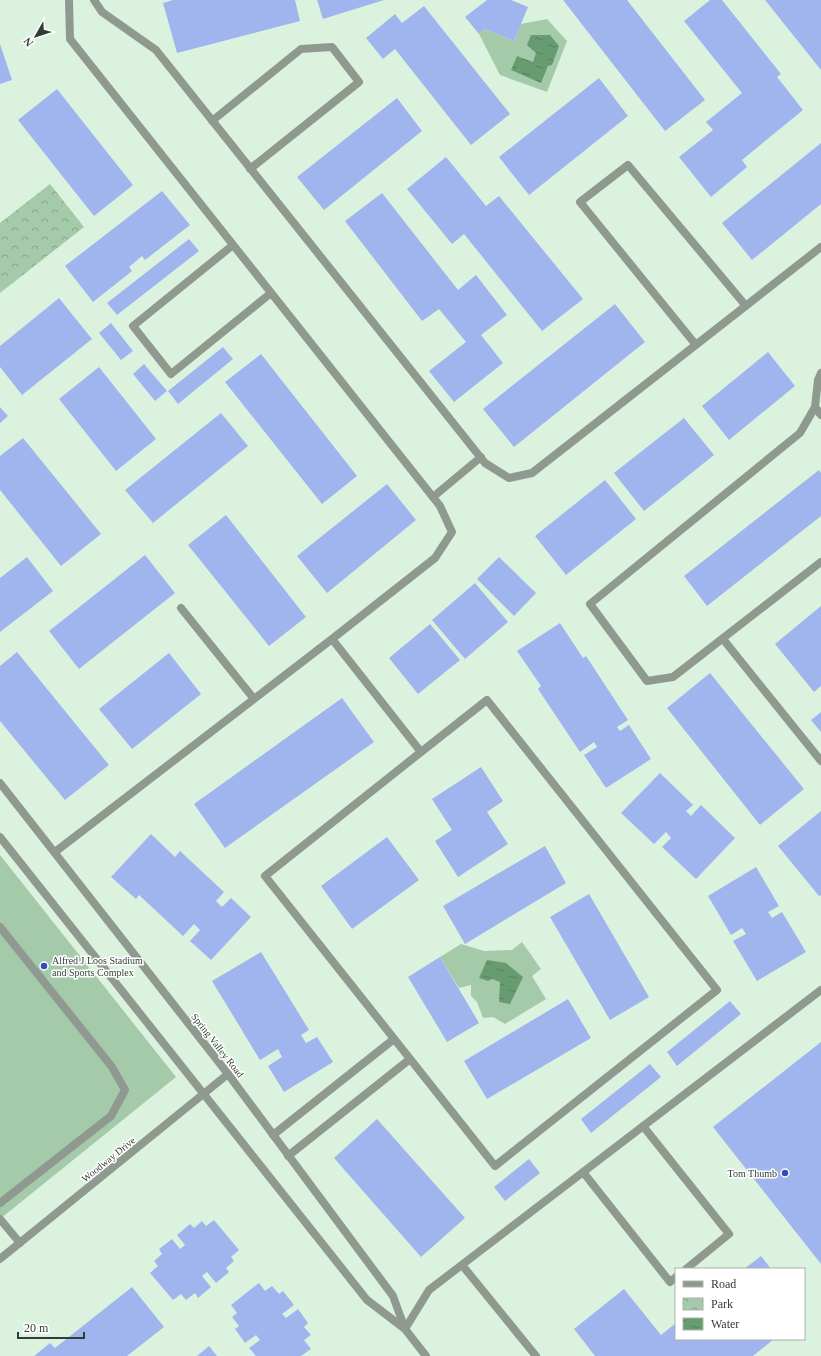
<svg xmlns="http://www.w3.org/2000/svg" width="821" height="1356" font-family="'Times New Roman',serif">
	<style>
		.park { fill: url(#park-crowns) }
		.garden { fill: #a5caaa }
		.water { fill: url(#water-ripples) }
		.building { fill: #a0b5ee }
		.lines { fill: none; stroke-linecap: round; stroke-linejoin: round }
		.service { stroke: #8f9990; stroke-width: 8 }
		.minor { stroke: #8f9990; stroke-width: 8 }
		.tertiary { stroke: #8f9990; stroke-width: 8 }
		.poi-dot { fill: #334bbc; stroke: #fff; stroke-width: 1.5 }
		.labels { text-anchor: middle; stroke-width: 3; stroke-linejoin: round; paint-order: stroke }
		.poi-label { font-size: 10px; fill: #333d35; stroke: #fff; text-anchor: start }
		.street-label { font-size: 10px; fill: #333d35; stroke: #fff }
	</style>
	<defs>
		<pattern id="park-crowns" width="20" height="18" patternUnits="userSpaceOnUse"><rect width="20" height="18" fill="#a5caaa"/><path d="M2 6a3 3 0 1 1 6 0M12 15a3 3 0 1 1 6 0" fill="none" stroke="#87a58b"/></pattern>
		<pattern id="water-ripples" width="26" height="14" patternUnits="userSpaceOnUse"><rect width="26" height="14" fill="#679b70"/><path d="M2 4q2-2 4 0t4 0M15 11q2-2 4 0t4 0" fill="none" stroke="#55805d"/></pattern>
	</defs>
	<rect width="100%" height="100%" fill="#dbf3de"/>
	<!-- park -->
	<path class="park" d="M50,184l34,43 -84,66v-70z"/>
	<!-- garden -->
	<path class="garden" d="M547,19l20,22 -20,51 -47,-17 -21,-41 6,-5 29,12 7,-17z
		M0,855l176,222 -176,142z
		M522,942l19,27 -9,7 14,23 -41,25 -12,-7 -10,1 -6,-16 -6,-6v-11l-12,3 -19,-31 21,-13 23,7 28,-1z"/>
	<!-- water -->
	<path class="water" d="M531,35h19l9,11 -7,19 -4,1 -7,17 -30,-13 6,-14 16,6 3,-9 -9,-8z
		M487,960l19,3 17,14 -13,27 -11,-2 1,-20 -8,-3 -4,2 -9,-3z"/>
	<!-- building -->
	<path class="building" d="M173,0h122l5,21 -123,32 -14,-50z
		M317,0h67l-61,19z
		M487,0h24l17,7 -14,34 -29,-12 -6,5 -14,-17z
		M563,0h64l78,100 -40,31z
		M710,0h12l59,74 -4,3 26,33 -61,50 5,7 -36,30 -32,-40 34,-27 -7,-8 36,-29 -58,-72z
		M765,0h56v70z
		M424,6l86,108 -39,31 -76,-96 -12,10 -17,-21 29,-24 7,9z
		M0,44l12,36 -12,4z
		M599,78l29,38 -99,79 -30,-38z
		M57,89l76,96 -39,31 -76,-96z
		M397,98l25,33 -98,79 -27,-33z
		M821,143v61l-69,56 -30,-37z
		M446,157l40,49 13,-10 84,103 -41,32 -78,-97 -12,10 -45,-55z
		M162,191l28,34 -45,35 -3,-4 -13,11 3,4 -39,31 -28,-36z
		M382,193l76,97 18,-15 31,40 -26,20 22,28 -49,39 -25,-31 37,-29 -27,-33 -17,12 -77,-100z
		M189,239l10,12 -82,64 -10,-12z
		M59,298l33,41 -70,56 -22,-28v-21z
		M615,304l30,38 -131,105 -31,-38z
		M111,323l22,28 -12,9 -22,-27z
		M223,347l10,12 -55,45 -10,-13z
		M768,352l27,34 -66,54 -27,-34z
		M261,354l96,122 -35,28 -97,-122z
		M144,364l23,27 -12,10 -22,-27z
		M99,367l57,72 -40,32 -57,-72z
		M0,407l8,9 -8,7z
		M221,413l27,33 -95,77 -28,-33z
		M684,418l30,37 -70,56 -30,-38z
		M23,438l78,96 -40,32 -61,-76v-34z
		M819,470l2,3v43l-114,90 -23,-30z
		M605,480l31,39 -70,56 -31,-39z
		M387,484l29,36 -89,73 -30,-37z
		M226,515l80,102 -37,29 -81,-101z
		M145,555l30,38 -96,76 -30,-38z
		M27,557l26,34 -53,41v-54z
		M499,557l37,36 -22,23 -37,-37z
		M475,583l33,39 -43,37 -33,-39z
		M821,606v80l-7,6 -39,-48z
		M560,623l23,35 3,-2 42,64 -11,7 3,4 9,-6 22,34 -45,29 -22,-33 13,-8 -3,-5 -14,10 -42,-63 3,-3 -24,-35z
		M430,624l30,36 -42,34 -29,-36z
		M17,652l92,113 -44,35 -65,-79v-55z
		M169,653l32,41 -69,55 -33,-40z
		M710,673l94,116 -44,36 -93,-117z
		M342,698l32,44 -149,106 -31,-44z
		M821,712v20l-10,-12z
		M481,767l22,34 -16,11 21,32 -50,33 -23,-36 17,-11 -20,-31z
		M660,773l33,32 -7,6 5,5 10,-11 34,33 -39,41 -34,-32 9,-9 -5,-6 -12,12 -33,-31z
		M821,811v84l-2,1 -41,-50z
		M151,834l24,23 5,-6 44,41 -8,9 6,6 9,-9 20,19 -40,43 -21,-19 10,-11 -6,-6 -11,12 -44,-41 -3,4 -25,-22z
		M387,837l32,43 -67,49 -31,-43z
		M545,846l21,37 -101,61 -22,-38z
		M756,867l23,39 -11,6 4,6 10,-6 24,40 -49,29 -24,-40 13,-7 -4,-6 -11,7 -23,-39z
		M589,894l60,103 -39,23 -60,-103z
		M261,952l48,78 -8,5 5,8 11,-6 16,25 -49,30 -16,-26 14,-9 -4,-8 -18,11 -48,-79z
		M440,957l39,66 -32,19 -39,-65z
		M568,999l23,39 -104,61 -23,-38z
		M730,1001l11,13 -64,52 -10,-14z
		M821,1042v222l-108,-137z
		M650,1064l11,13 -70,56 -10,-14z
		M377,1119l88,99 -44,39 -87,-99z
		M529,1159l11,14 -35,28 -11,-14z
		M214,1220l25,30 -8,7 3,4 -8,7 3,4 -13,11 -9,-11 -5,4 9,11 -13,11 -3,-5 -9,7 -5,-6 -8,6 -23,-27 8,-7 -4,-5 8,-7 -3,-5 13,-10 8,10 5,-4 -8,-10 13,-11 4,4 8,-7 4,5z
		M761,1256l10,13h-27z
		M259,1283l6,8 7,-5 7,8 4,-3 11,14 -12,9 4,4 12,-9 10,14 -4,4 7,8 -7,5 7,9 -10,7h-45l-7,-8 11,-8 -4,-5 -11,8 -10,-14 4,-3 -7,-9 5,-4 -6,-8z
		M132,1287l32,40 -37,29h-93l16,-13 5,5z
		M624,1289l37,46 15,-12v16h98l-21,17h-158l-21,-27z
		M209,1346l8,10h-20z"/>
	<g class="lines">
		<!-- service -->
		<path class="service" d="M94,0l8,12 54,38 329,413 24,15 23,-5 289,-226
			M212,121l89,-72 31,-2 27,35 -109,87
			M233,245l-100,81 38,48 100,-81
			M696,345l-116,-143 48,-37 118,141
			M821,373l-3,7 -3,27 -15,26 -210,171 57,77 26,-4 148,-115
			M815,407l6,8
			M433,497l48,-40
			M181,608l73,91
			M332,639l89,113 -156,124 230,290 222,-176 -230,-290 -66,52
			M723,639l98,122
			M55,852l277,-213 103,-81 17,-26 -12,-26 -370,-467 -1,-39
			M0,927l112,140 13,23 -14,26 -111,87
			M643,1126l86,108 -43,35
			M273,1135l121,-96
			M288,1156l122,-97
			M583,1172l87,110 6,-5
			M0,1219l20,24
			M462,1265l74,91
			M405,1329l24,-39 392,-300"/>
		<!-- minor -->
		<path class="minor" d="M0,1259l228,-185"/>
		<!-- tertiary -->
		<path class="tertiary" d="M0,783l228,291 165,222 12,33
			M0,837l367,463 38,29 21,27"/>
	</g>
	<!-- markers -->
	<g class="poi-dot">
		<circle cx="44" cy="966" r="4"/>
		<circle cx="785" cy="1173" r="4"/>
	</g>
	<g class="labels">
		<!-- poi labels -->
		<g class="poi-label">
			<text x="52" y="964">Alfred J Loos Stadium<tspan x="52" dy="12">and Sports Complex</tspan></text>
			<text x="777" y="1177" text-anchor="end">Tom Thumb</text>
		</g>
		<!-- street labels -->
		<g class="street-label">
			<text transform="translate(218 1045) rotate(52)" y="4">Spring Valley Road</text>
			<text transform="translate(108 1159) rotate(-39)" y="4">Woodway Drive</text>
		</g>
	</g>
	<!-- legend -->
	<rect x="675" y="1268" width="130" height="72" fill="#ffffff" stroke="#adb1ae"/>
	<rect x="683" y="1281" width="20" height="6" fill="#8f9990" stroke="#adb1ae"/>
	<text x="711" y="1288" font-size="12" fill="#333d35">Road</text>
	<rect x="683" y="1298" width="20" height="12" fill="url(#park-crowns)" stroke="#adb1ae"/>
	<text x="711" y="1308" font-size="12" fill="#333d35">Park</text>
	<rect x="683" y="1318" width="20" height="12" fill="url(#water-ripples)" stroke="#adb1ae"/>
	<text x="711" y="1328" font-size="12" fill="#333d35">Water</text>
	<!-- north arrow -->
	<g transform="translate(36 36) rotate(231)" stroke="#ffffff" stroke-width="3" paint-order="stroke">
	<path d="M0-3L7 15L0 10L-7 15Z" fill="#333d35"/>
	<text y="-6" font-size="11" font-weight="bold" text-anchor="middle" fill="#333d35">N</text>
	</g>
	<!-- scale -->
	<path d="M18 1332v6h66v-6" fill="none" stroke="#333d35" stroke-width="2"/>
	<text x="24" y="1332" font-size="12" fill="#333d35" stroke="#ffffff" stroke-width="3" paint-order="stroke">20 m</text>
</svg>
